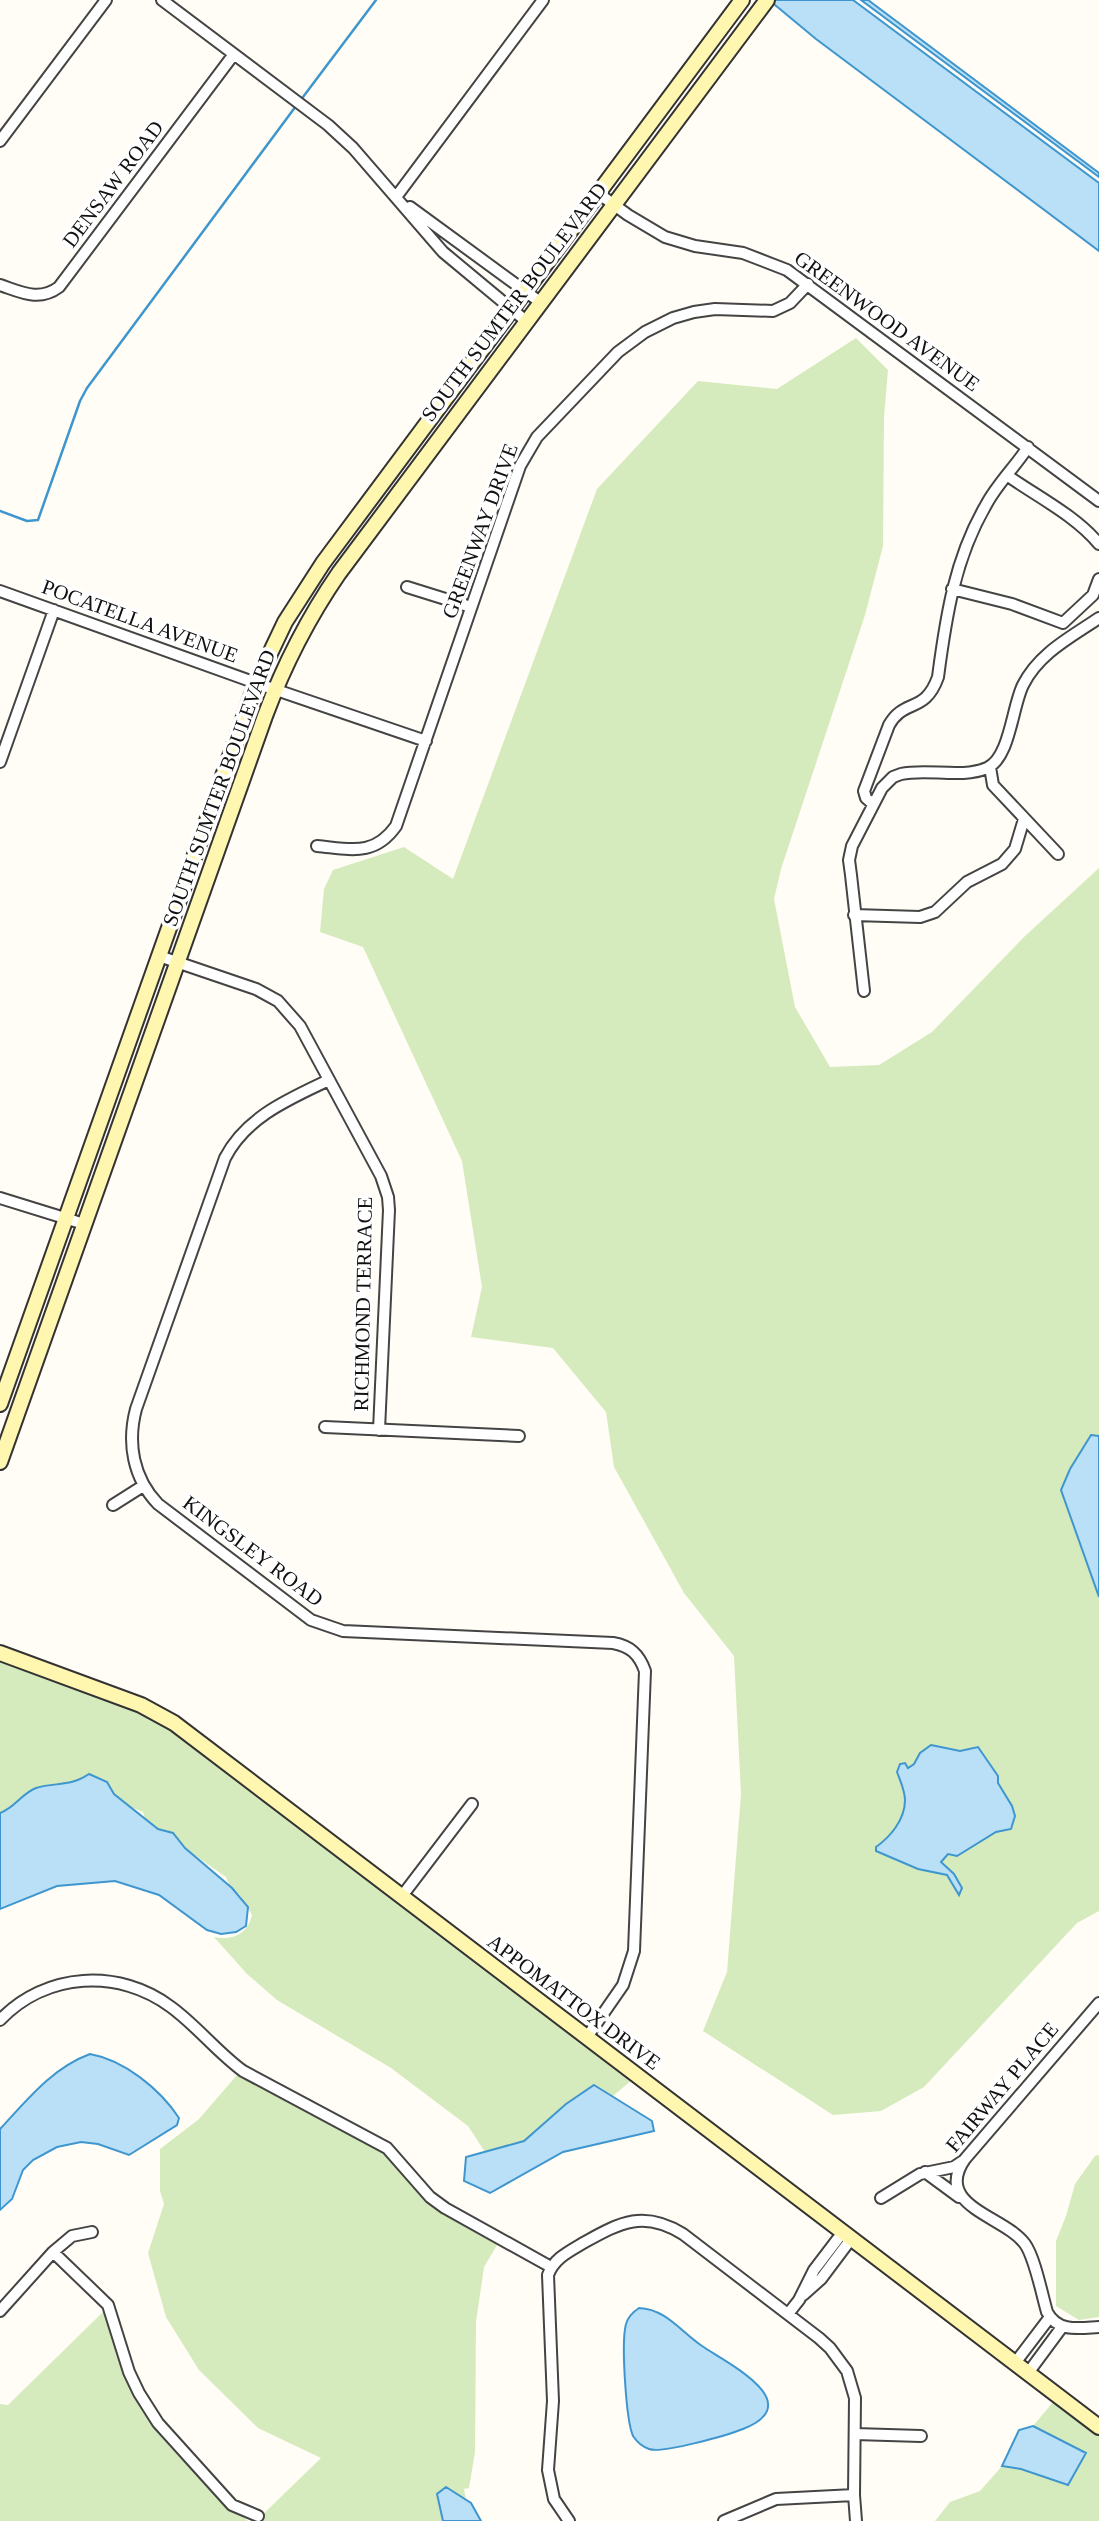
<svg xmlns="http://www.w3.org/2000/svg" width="1099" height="2521" font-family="Georgia,serif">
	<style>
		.green { fill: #d5ebbd }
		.water { fill: #b9e0f7; stroke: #3f96cf; stroke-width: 2 }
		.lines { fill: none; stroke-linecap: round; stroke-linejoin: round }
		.stream { stroke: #3f96cf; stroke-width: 2.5 }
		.street-casing { stroke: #444; stroke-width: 14 }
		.secondary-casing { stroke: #333; stroke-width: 18 }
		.street { stroke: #fff; stroke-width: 10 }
		.secondary { stroke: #fff6b0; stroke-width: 14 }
		.labels { text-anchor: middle; stroke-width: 7; stroke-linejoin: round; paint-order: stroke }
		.street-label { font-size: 21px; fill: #111; stroke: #fff }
	</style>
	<rect width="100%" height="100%" fill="#fffdf5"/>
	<!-- green -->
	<path class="green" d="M856,338l32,32 -4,47 -1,129 -18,69 -84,254 -7,30 21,108 35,60 49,-2 53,-33 92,-95 75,-69v1043l-22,12 -153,164 -43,24 -48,4 -130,-84 24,-59 14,-178 -7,-138 -50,-63 -70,-126 -8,-55 -53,-64 -82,-11 11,-50 -20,-126 -99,-214 -43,-15 4,-43 9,-19 71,-23 49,32 144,-390 101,-108 79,8z
		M0,1659l139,51 32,18 462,351 -20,17 -19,-11 -70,56 -39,11 -17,-26 -77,-58 -114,-68 -30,-26 -33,-37c18,4 34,-3 38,-22l-12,-20 -9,-6 -5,-12 -36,-25 -16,-17 -26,-7 -5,-16 -27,-11 -102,6 -14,6z
		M243,2068l136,76 57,57 64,39 -16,27 -8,55 -1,130 -6,36 -5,1 2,11 -12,-8 -13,20 2,9h-187l65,-63 -63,-30 -59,-58 -33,-53 -18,-64 16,-49 -4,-13v-42l39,-30z
		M1099,2155v162l-20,3 -23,-14v-65l10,-25 9,-32 20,-28z
		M105,2310c12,38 22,78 44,111 27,38 65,69 99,100h-248v-117l8,1z
		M1054,2401l45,34v86h-164l15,-19 30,-11 22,-25 19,3 47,15 18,-31 -53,-27z"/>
	<!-- water -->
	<path class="water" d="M769,0h84l246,183v68l-283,-212z
		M861,0h7l231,173v4z
		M1091,1435l8,1v161l-38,-107 9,-21z
		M931,1745l29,6 18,-4 20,29v7l14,23 3,10 -4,13 -15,3 -39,24 -9,-2 -7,8 13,12 8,14 -3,7 -12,-20 -29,-6 -42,-18v-4c14,-10 29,-27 29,-47 0,-9 -5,-20 -8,-28l3,-8 5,-1 3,5 6,-4 6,-11z
		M89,1774l18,8 7,12 44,35 15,4 12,15 47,40 16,19 -2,19 -10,6 -15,2 -14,-4 -48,-35 -44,-14 -58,5 -57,23v-96c15,-5 22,-20 36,-25 20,-6 34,-1 53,-14z
		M90,2054c34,6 70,35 89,64l-2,7 -48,30 -31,-11 -17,-2 -24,5 -24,13 -10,10 -11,29 -12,11v-81c27,-29 52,-61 90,-75z
		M594,2085l58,36 2,10 -91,21 -73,41 -26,-12 2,-24 58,-16 42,-37z
		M639,2308c27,1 42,24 63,38 25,17 107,57 41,83 -15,6 -81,25 -94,20 -6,-2 -12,-7 -16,-13 -7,-16 -12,-94 -7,-112 2,-8 7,-12 13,-16z
		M1033,2426l53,27 -18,32 -47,-16 -19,-3 17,-36z
		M446,2487l25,16 10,18h-38l-6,-27z"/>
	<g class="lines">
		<!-- stream -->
		<path class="stream" d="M300,101l76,-101
			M0,511l27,10 11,-1 42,-119 7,-13 209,-282"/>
		<defs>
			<path id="street" d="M162,0l166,125 25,23 90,104 83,69
				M0,141l106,-141
				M598,193l30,22 37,22 30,9 48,7 44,17 312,231
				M396,197l147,-197
				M410,207l130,95
				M0,285c21,7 39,17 59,2l175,-233
				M1008,476c30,21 68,40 91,68
				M407,587l64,20
				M952,589l60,15 51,19 30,-28 6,-16
				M0,591l256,92 170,58
				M0,762l54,-152
				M990,767l3,18 65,69
				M873,804l-7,-6 -2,-7 25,-66c15,-27 36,-11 49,-48 8,-61 17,-119 48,-172 11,-21 29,-38 42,-58
				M317,846c33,3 57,11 79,-20l124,-360 17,-29 81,-85 27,-20 28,-14 21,-6 21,-3 58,2 17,-8 18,-19
				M854,915l66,2 15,-5 32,-30 35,-18 13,-15 9,-30
				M159,956l97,33 22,12 22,25 81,150 7,21 1,13 -10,220
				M864,991l-13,-116 -2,-15 3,-14 30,-58 11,-11 8,-3c27,-6 60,5 86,-6 23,-10 25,-61 36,-83 16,-32 48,-48 76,-67
				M329,1080c-40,19 -83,37 -104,78l-89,251c-9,34 -3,69 22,95l153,116 32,11 270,12c17,3 26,11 32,28l-11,280 -11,34 -36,52
				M0,1198l84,26
				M325,1427l194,9
				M113,1505l30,-19
				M402,1896l70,-92
				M1099,2003l-134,156c-33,47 40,57 60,85 10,14 17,51 22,68 11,21 33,16 52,15
				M0,2020c46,-48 119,-52 171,-13 26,19 46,45 72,64l144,77 43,49 15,11 106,59
				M925,2172l34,25
				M881,2198l39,-24 34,-7 9,-6
				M53,2252l19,-16 20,-4
				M803,2295l18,-16 30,-40
				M0,2311l53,-59 55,53 21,67 10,21 19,30 74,82 26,11
				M788,2314l11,-14 15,-30 29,-38
				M1015,2363l35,-46
				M1028,2373l34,-46
				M855,2434l66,2
				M569,2521l-15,-22 -6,-29 5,-69 -5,-126c6,-17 22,-24 37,-33 36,-20 59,-32 98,-8l136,104 11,10 17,23 8,27 -1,97 2,26
				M724,2521l52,-22 78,-4"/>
			<path id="secondary" d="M0,1404l256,-721 29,-61 38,-59 419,-563
				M0,1462l265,-746c19,-51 43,-98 74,-143l428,-573
				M0,1653l141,52 33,18 925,704"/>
		</defs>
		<!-- street casing -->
		<use href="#street" class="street-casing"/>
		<!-- secondary casing -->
		<use href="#secondary" class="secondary-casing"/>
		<!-- street -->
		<use href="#street" class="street"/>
		<!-- secondary -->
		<use href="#secondary" class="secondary"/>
	</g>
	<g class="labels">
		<!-- street labels -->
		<g class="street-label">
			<text transform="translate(113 184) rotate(-53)" y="7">DENSAW ROAD</text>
			<text transform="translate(514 302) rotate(-53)" y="7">SOUTH SUMTER BOULEVARD</text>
			<text transform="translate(887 321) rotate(36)" y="7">GREENWOOD AVENUE</text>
			<text transform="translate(480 531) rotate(-70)" y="7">GREENWAY DRIVE</text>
			<text transform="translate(140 621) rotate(20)" y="7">POCATELLA AVENUE</text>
			<text transform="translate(219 788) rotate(-70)" y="7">SOUTH SUMTER BOULEVARD</text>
			<text transform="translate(363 1304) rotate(-89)" y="7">RICHMOND TERRACE</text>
			<text transform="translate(253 1551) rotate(37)" y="7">KINGSLEY ROAD</text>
			<text transform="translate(574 2002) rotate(37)" y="7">APPOMATTOX DRIVE</text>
			<text transform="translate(1002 2087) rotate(-50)" y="7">FAIRWAY PLACE</text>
		</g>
	</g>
</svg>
